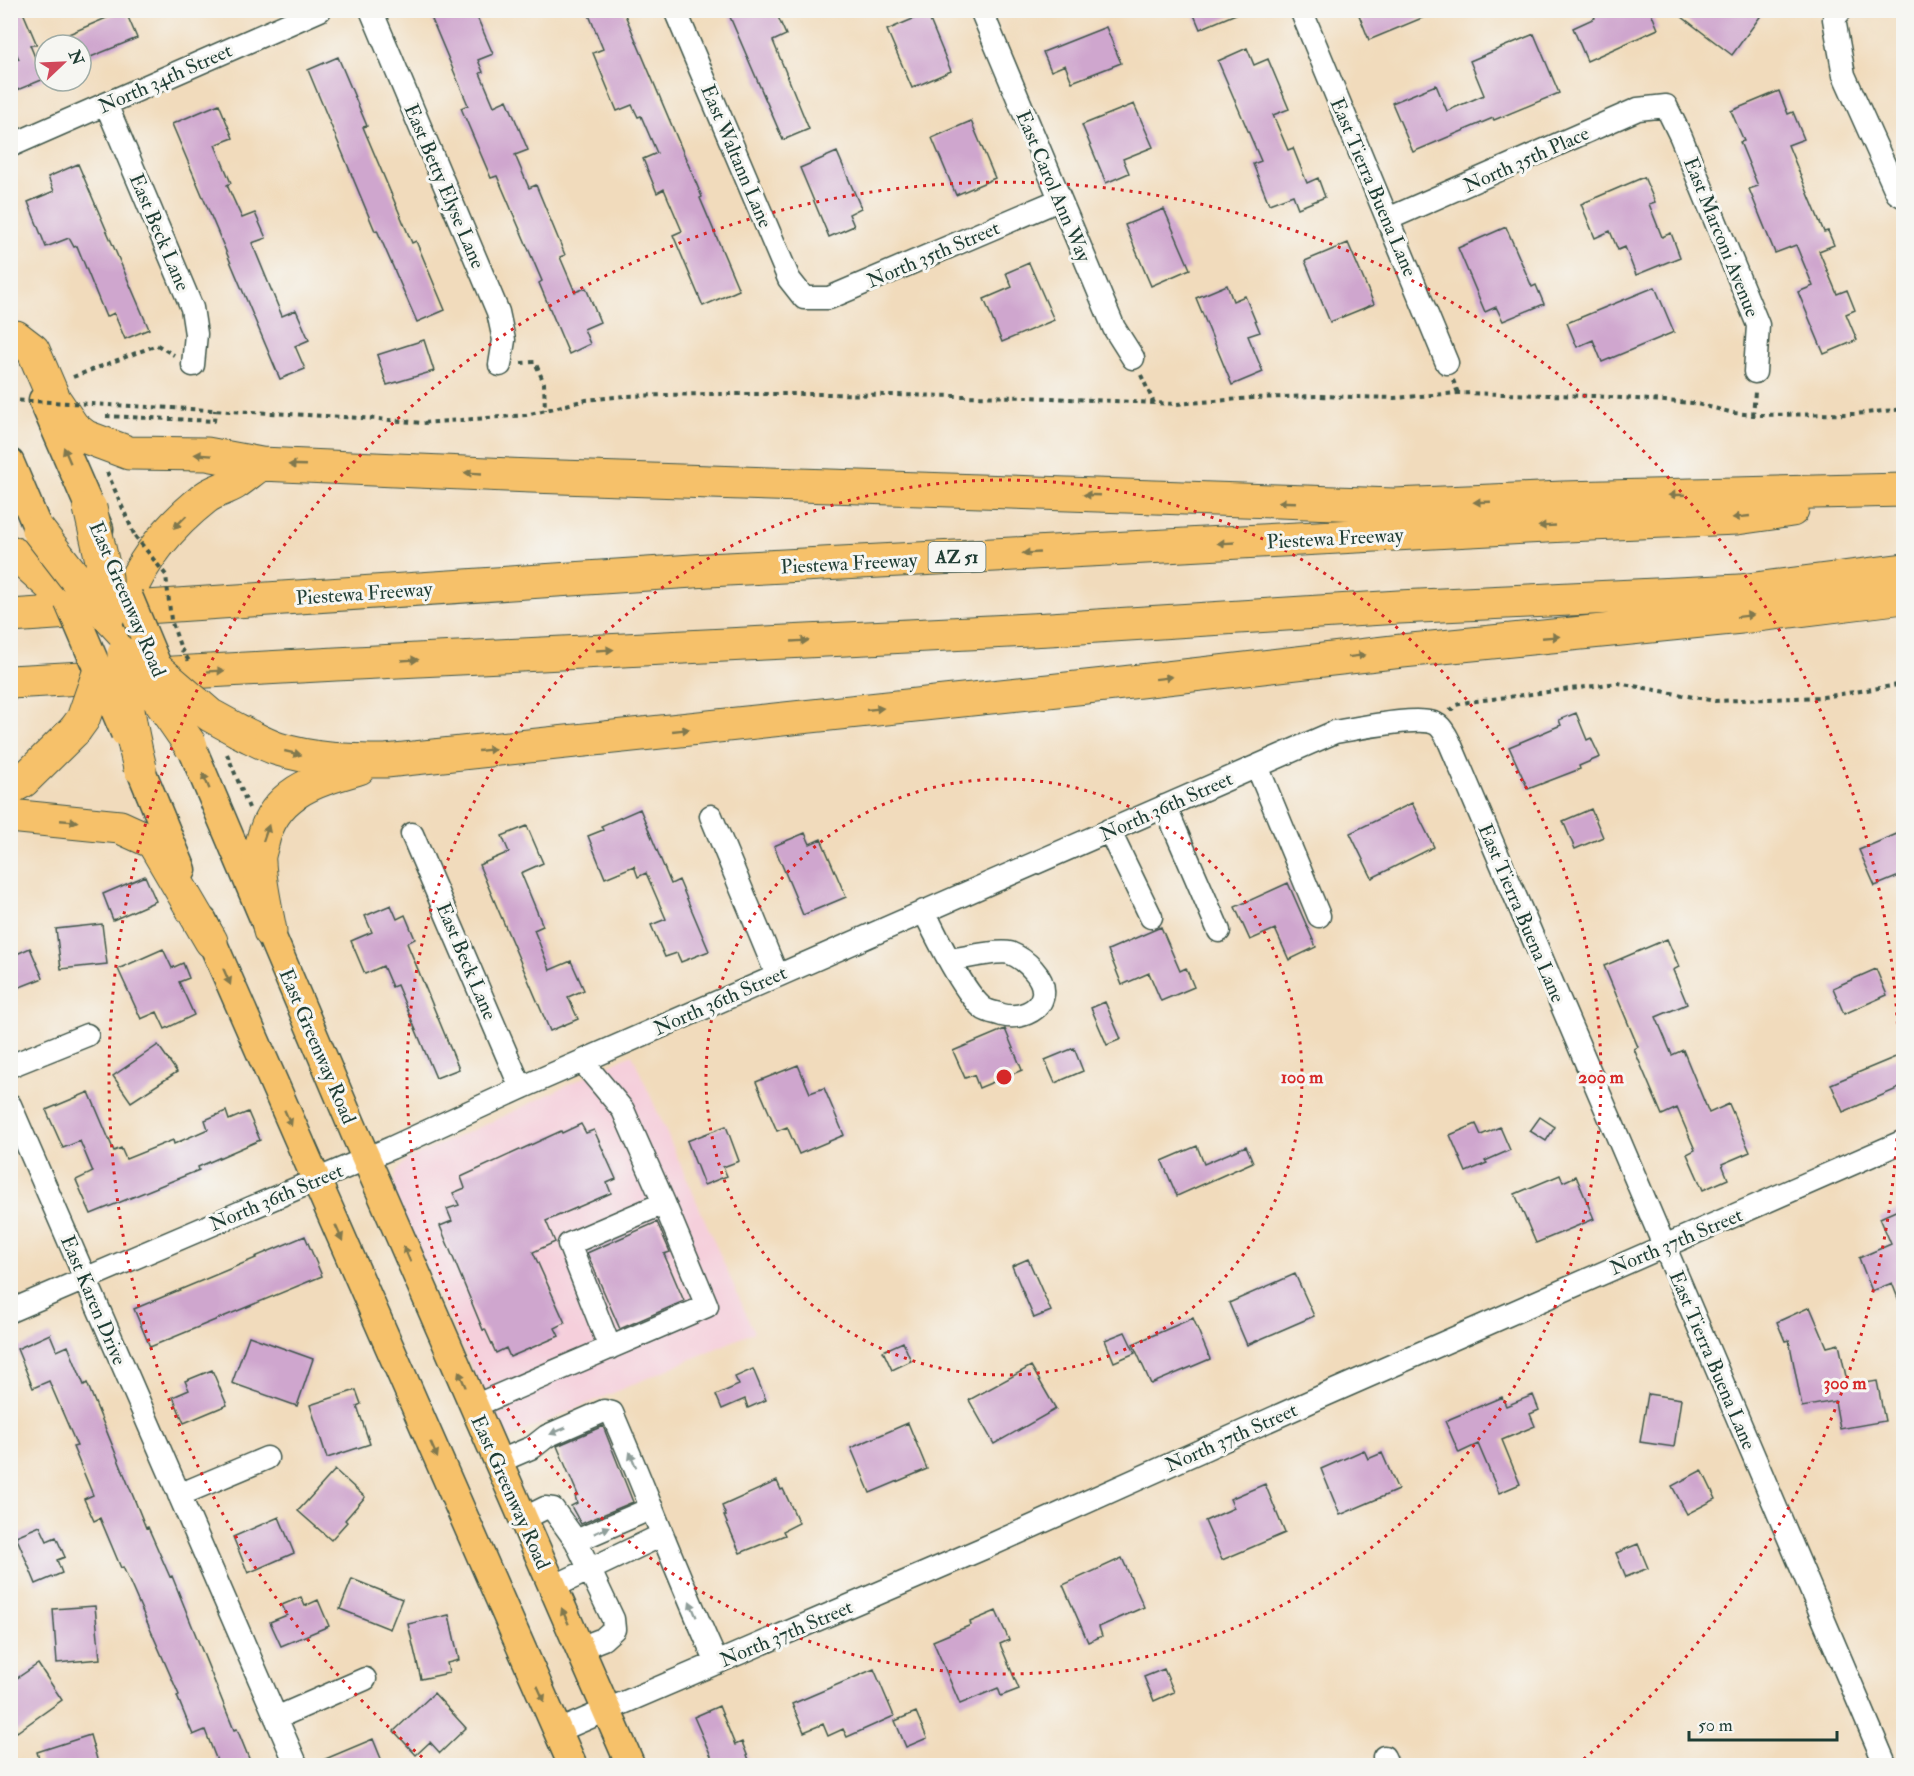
<svg xmlns="http://www.w3.org/2000/svg" width="1914" height="1776" font-family="'IM FELL Double Pica',serif">
	<style>
		.built { fill: #f5cfdb }
		.building { fill: #cfa6ce }
		.lines { fill: none; stroke-linecap: round; stroke-linejoin: round }
		.minor-casing { stroke: #3e5548; stroke-width: 25 }
		.major-casing { stroke: #3e5548; stroke-width: 31 }
		.highway-casing { stroke: #3e5548; stroke-width: 35 }
		.path { stroke: #3e5548; stroke-width: 4; stroke-dasharray: 4.5 4.5; stroke-linecap: butt }
		.minor { stroke: #fff; stroke-width: 22 }
		.major { stroke: #f6c16b; stroke-width: 28 }
		.highway { stroke: #f6c16b; stroke-width: 33 }
		.major-bridge-casing { stroke: #3e5548; stroke-width: 31; stroke-linecap: butt }
		.highway-bridge-casing { stroke: #3e5548; stroke-width: 35; stroke-linecap: butt }
		.path-bridge { stroke: #3e5548; stroke-width: 4; stroke-dasharray: 4.5 4.5; stroke-linecap: butt }
		.major-bridge { stroke: #f6c16b; stroke-width: 28 }
		.highway-bridge { stroke: #f6c16b; stroke-width: 33 }
		.oneway { fill: #80784d }
		.oneway2 { fill: #8f9e9a }
		.ring { fill: none; stroke: #d62828; stroke-width: 3; stroke-dasharray: 3 6 }
		.labels { text-anchor: middle; stroke-width: 6; stroke-linejoin: round; paint-order: stroke }
		.shield { fill: #f6f6f2; stroke: #60746d; stroke-width: 1.5 }
		.shield-label { font-size: 18px; font-weight: bold; fill: #1f3d34 }
		.street-label { font-size: 20px; fill: #1f3d34; stroke: #f6f6f2 }
		.centre { fill: #d62828; stroke: #f6f6f2; stroke-width: 3 }
		.ring-label { font-size: 18px; text-anchor: middle; font-weight: bold; fill: #d62828; stroke: #f6f6f2; stroke-width: 6; stroke-linejoin: round; paint-order: stroke }
	</style>
	<rect width="100%" height="100%" fill="#f6f6f2"/>
	<filter id="ink" filterUnits="userSpaceOnUse"><feTurbulence type="fractalNoise" baseFrequency=".0167" numOctaves="2"/><feDisplacementMap in="SourceGraphic" scale="12" xChannelSelector="R" yChannelSelector="G"/><feConvolveMatrix kernelMatrix="1 2 1 2 8 2 1 2 1" color-interpolation-filters="sRGB"/></filter>
	<filter id="wash" filterUnits="userSpaceOnUse"><feTurbulence type="fractalNoise" baseFrequency=".008" numOctaves="4" result="noise"/><feDisplacementMap in="SourceGraphic" scale="24" xChannelSelector="R" yChannelSelector="G"/><feGaussianBlur stdDeviation="1.35" result="paint"/><feColorMatrix in="noise" values="0 0 0 0 0 0 0 0 0 0 0 0 0 0 0 0 0 1.4 0 .05"/><feComposite in="paint" operator="in"/></filter>
	<g filter="url(#wash)">
		<rect width="100%" height="100%" fill="#f1dbbc"/>
		<!-- built -->
		<path class="built" d="M632,1054l122,278 -250,108 -109,-244 -1,-17 2,-7 11,-13 84,-37z"/>
		<g id="blocks">
			<!-- building -->
			<path class="building" d="M10,10h12l15,35h-7l14,34 -34,14v-31l9,-3 -9,-19z
				M125,10l12,28 -56,23v-16h-38z
				M428,10h46l19,44 -15,6 5,12 -3,1 14,33 13,-6 21,50 -13,5 14,33 7,-3 29,70 -5,2 15,35 11,-4 14,34 -16,7 6,15 -21,10 -30,-71 3,-2 -45,-105 -6,2 -30,-70 7,-3z
				M587,10h36l79,187 -2,1 39,92 -36,16 -30,-71 9,-4 -18,-42 -7,4 -14,-34 14,-6 -16,-37 -3,1 -6,-12 -15,6 -24,-58 10,-4z
				M727,10h48l11,25 -13,6 36,88 -26,11z
				M1192,10h51v1l-43,18z
				M1357,10h82v1l-70,29z
				M1591,10h59l8,19 -71,32 -14,-33 22,-10z
				M1673,10h92l-33,45z
				M927,13l24,58 -39,17 -25,-58z
				M1106,27l15,36 -49,19 -7,-17 -14,6 -8,-19z
				M1534,34l25,59 -65,27 -1,-2 -80,34 -21,-49 44,-18 11,26 37,-16 -14,-34z
				M1247,48l7,17 14,-6 21,50 -16,6 15,35 5,-2 14,35 11,-5 7,19 -27,11 -5,-13 -24,9 -16,-40 8,-3 -43,-100z
				M338,57l29,69 -4,1 49,116 4,-2 29,69 -28,12 -40,-92 -2,1 -67,-161z
				M1779,91l9,23 5,-2 11,27 -16,6 36,87 4,-1 6,14 -15,6 18,43 10,-4 8,20 -9,4 11,26 -33,14 -26,-62 15,-6 -17,-41 -21,8 -26,-64 9,-3 -18,-44 4,-1 -13,-30z
				M219,104l14,34 -18,7 16,38 -4,2 15,33 13,-5 11,25 -14,5 30,73 14,-6 13,30 -14,6 10,23 -25,10 -108,-255z
				M1134,104l19,43 -30,12 6,14 -23,10 -24,-58z
				M971,121l24,57 -39,17 -24,-57z
				M837,152l24,56 -12,6 5,12 -25,11 -29,-69z
				M78,164l71,165 -24,10 -11,-26 -8,4 -29,-71 -3,1 -5,-9 -23,9 -18,-45 26,-11 -6,-14z
				M1644,177l11,25 -6,2 13,33 9,-4 9,24 -44,18 -11,-28 -7,3 -8,-19 -15,7 -14,-34z
				M1164,209l26,60 -39,17 -26,-61z
				M1506,227l26,60 4,-2 8,19 -41,17 -7,-14 -11,5 -27,-64z
				M1348,243l26,61 -44,18 -25,-61z
				M1029,263l25,57 -52,22 -18,-43 28,-12 -6,-14z
				M1227,285l6,16 12,-5 15,36 -12,4 15,36 -31,13 -36,-87z
				M1655,287l19,45 -72,30 -9,-22 -16,7 -10,-24z
				M424,340l10,31 -47,14 -10,-30z
				M1576,713l11,27 4,-2 9,19 -21,9 1,3 -52,20 -19,-42 52,-22 -2,-5z
				M1412,803l22,44 -62,31 -22,-45z
				M640,809l31,75 8,-4 30,71 -28,11 -4,-9 -12,4 -14,-32 15,-6 -20,-46 -8,4 -4,-11 -29,12 -17,-42 15,-6 -2,-4z
				M1591,809l12,28 -28,12 -12,-28z
				M527,826l16,37 -22,10 22,53 -9,4 16,40 21,-9 13,29 -16,7 10,22 -28,12 -71,-166 30,-13 -7,-16z
				M1904,831v43l-29,12 -16,-36z
				M805,833l5,11 11,-5 25,58 -43,18 -29,-69z
				M145,876l11,25 -43,19 -10,-26z
				M1288,883l28,64 -27,13 -14,-31 -25,11 -15,-33z
				M391,905l6,14 8,-4 10,24 -8,4 52,126 -23,9 -39,-93 -5,2 -9,-21 -18,8 -14,-33 21,-9 -7,-16z
				M102,924l5,40 -46,5 -5,-40z
				M1161,927l19,44 6,-3 8,19 -33,14 -12,-28 -27,12 -14,-35z
				M1667,939l12,28 -6,3 14,34 -31,13 16,38 11,-5 26,63 20,-9 21,48 -28,12 6,15 -25,11 -16,-36 8,-4 -18,-42 -15,7 -28,-66 4,-2 -34,-81z
				M30,948l13,30 -33,13v-34z
				M163,949l9,19 11,-5 6,15 -10,4 15,33 -29,14 -8,-17 -16,7 -23,-50z
				M1876,969l11,26 -43,19 -11,-26z
				M1105,1002l16,37 -14,6 -16,-37z
				M1005,1029l17,41 -43,18 -5,-13 -9,3 -12,-27z
				M158,1045l19,27 -46,30 -18,-26z
				M1074,1048l9,23 -28,12 -10,-23z
				M1898,1056l6,13v17l-61,26 -12,-28z
				M798,1065l12,28 14,-5 20,47 -45,19 -12,-27 -10,4 -21,-49z
				M89,1092l25,59 7,-3 5,11 47,-19 1,4 34,-15 -3,-9 21,-9 3,9 19,-8 12,28 -62,27 1,3 -108,44 -15,-34 17,-8 -13,-31 -17,7 -17,-38z
				M1540,1117l15,10 -9,14 -16,-10z
				M581,1124l5,9 8,-3 22,49 -9,4 4,10 -65,28 9,21 -22,10 32,71 -10,5 4,8 -49,21 -4,-9 -10,5 -11,-24 -2,1 -43,-104 12,-5 -5,-12 12,-4 -6,-12 12,-5 -4,-11 100,-46 1,2z
				M1476,1124l5,11 19,-8 10,23 -25,11 2,2 -21,9 -16,-37z
				M726,1126l13,35 -16,6 4,9 -23,9 -17,-44z
				M1197,1146l7,18 42,-18 7,16 -76,34 -15,-35z
				M1560,1175l3,7 13,-6 18,43 -58,24 -21,-49z
				M1900,1209l4,9 -1,93 -11,-28 -20,8 -13,-33 32,-14 -11,-26z
				M657,1222l13,30 -6,2 20,47 -64,28 -33,-76z
				M305,1236l17,40 -172,71 -16,-38 122,-51 -1,-1z
				M1028,1259l23,52 -17,7 -22,-52z
				M1295,1274l19,42 -67,29 -18,-42z
				M1810,1307l17,40 12,-3 9,42 29,-5 8,40 -45,8 -5,-28 -33,6 -13,-67 -4,1 -8,-19z
				M1193,1318l17,41 -59,25 -18,-40z
				M1125,1332l10,21 -21,9 -9,-22z
				M50,1334l7,17 11,-5 16,39 3,-2 59,145 2,-1 22,50 2,-1 62,154 3,-1 15,37h-33l-14,-36 -12,5 -16,-39 2,-1 -56,-128 -2,1 -21,-50 -6,3 -10,-22 9,-4 -20,-48 4,-1 -28,-65 -16,7 -16,-39z
				M249,1336l64,23 -16,47 -65,-23z
				M903,1342l8,19 -19,9 -9,-19z
				M1031,1366l25,43 -62,35 -25,-44z
				M753,1369l13,31 -18,8 -3,-9 -23,10 -6,-14 23,-10 -4,-8z
				M212,1370l15,35 -43,18 -11,-26 16,-7 -4,-9z
				M356,1390l5,14 -4,2 13,38 -43,14 -17,-53z
				M1648,1394l33,5 -7,48 -34,-5z
				M1533,1395l6,15 -9,4 5,12 -33,14 18,44 -21,9 -21,-49 -19,9 -14,-32 57,-24 4,9z
				M908,1423l19,46 -57,24 -19,-45z
				M603,1426l30,76 -52,22 -10,-18 6,-3 -2,-7 3,-1 -21,-49z
				M1364,1450l4,9 14,-6 16,37 -58,25 -19,-46z
				M335,1470l30,27 -20,23 2,2 -16,18 -33,-29z
				M1702,1470l14,29 -29,15 -15,-28z
				M777,1481l4,9 2,-1 16,34 -16,8 2,4 -45,18 -16,-37h2l-4,-10z
				M1265,1484l20,49 -63,27 -17,-39 29,-13 -4,-9z
				M279,1517l15,36 -46,20 -15,-36z
				M40,1526l7,15 9,-4 9,20 -8,3 5,13 -26,11 -20,-48z
				M1638,1544l10,24 -22,9 -10,-24z
				M1122,1558l22,49 -45,20 3,9 -14,6 -25,-57z
				M352,1579l50,20 -12,30 -50,-20z
				M301,1597l4,9 13,-6 11,26 -48,20 -11,-24 17,-7 -5,-10z
				M95,1606l5,53 -43,4 -4,-54z
				M996,1611l13,29 -9,4 19,45 -18,7 -3,-8 -38,16 -27,-63 38,-16 -1,-3z
				M449,1615l10,45 -12,3 2,10 -28,6 -13,-55z
				M38,1664l24,36 -45,32 -7,-10v-39z
				M874,1669l20,47 -47,21 -4,-8 -15,7 -5,-12 -19,8 -12,-28z
				M1164,1669l10,23 -20,9 -10,-24z
				M434,1693l32,35 -26,25 -10,-11 -14,13 -22,-24z
				M719,1706l16,39 7,-3 9,23h-36l-21,-48z
				M916,1712l11,26 -21,9 -11,-26z
				M90,1735l9,31h-58l-4,-14z
				M373,1739l11,27h-73v-1z"/>
		</g>
	</g>
	<g filter="url(#ink)">
		<use href="#blocks" fill-opacity="0" stroke="#3e5548" stroke-width="1.5"/>
		<g class="lines">
			<defs>
				<path id="minor" d="M371,10l127,302 6,28 -4,25
					M675,10l114,269 15,19h25l230,-98
					M981,10l133,318 19,30
					M1301,10l146,353
					M1841,10l-7,9 10,56 53,118 7,4
					M106,104l86,204 4,26 -3,31
					M10,146l310,-136
					M1388,219l250,-110 28,-3 15,31 77,188 -3,47
					M1257,766l62,150
					M1165,806l54,125
					M711,816l66,159
					M1109,830l42,87
					M412,834l109,254
					M924,911c11,23 41,84 60,98 5,3 13,4 18,6 15,4 38,-2 41,-21 2,-17 -18,-35 -33,-41 -11,-3 -47,5 -59,7
					M582,1061l41,49 41,93
					M10,1066l77,-31
					M10,1105l287,661
					M10,1311l381,-163 130,-60 814,-356c20,-3 88,-18 103,-7 5,4 8,10 11,16l437,1025
					M474,1406l233,-100 -43,-103 -95,41 41,104
					M498,1462l35,-15 14,-11 57,-25 8,2c36,83 67,167 105,250
					M179,1495l88,-37
					M523,1519l22,-11 8,1 23,32 76,-33
					M576,1541l37,78 1,10 -11,10 -23,9
					M553,1587l109,-52
					M276,1718l89,-39
					M558,1731l426,-183 341,-153 579,-254
					M1384,1757l4,9"/>
				<path id="major" d="M43,400l56,129
					M10,463l37,87
					M191,746l164,387 276,633
					M140,768l42,102
					M203,921l370,845"/>
				<path id="highway" d="M16,337l17,13 21,49 19,28 13,10 43,16 78,1 54,10 270,12 863,29 169,-7 341,-8
					M10,552l8,4 51,46
					M128,596c16,-39 44,-72 77,-98 9,-7 20,-9 30,-15 9,-6 17,-13 26,-19
					M10,616l698,-46 858,-45 171,-7 55,-8
					M108,616l51,55
					M10,682l326,-18 714,-35 349,-22 341,-16 164,-21
					M239,731c13,6 26,14 39,18 35,11 72,12 108,12l719,-76 297,-34 339,-34 163,-20
					M10,788l13,-7 52,-51
					M10,816l110,11 33,15 58,99
					M270,931c-4,-22 -10,-46 -11,-69 -1,-6 2,-13 3,-18 11,-52 52,-63 97,-76"/>
			</defs>
			<!-- minor casing -->
			<use href="#minor" class="minor-casing"/>
			<!-- major casing -->
			<use href="#major" class="major-casing"/>
			<!-- highway casing -->
			<use href="#highway" class="highway-casing"/>
			<!-- path -->
			<path class="path" d="M521,363l14,-1 9,21 1,27
				M1141,375l13,28
				M73,377l84,-32 17,10
				M1453,380l5,13
				M271,413l107,6 45,4 103,-8 60,-15 39,-4 81,-2h118l205,3 147,7 77,-6 64,-2 77,2 64,-5 136,3 99,7 41,10 19,2 102,-1 49,-5
				M1753,415l2,-23
				M106,416l108,5 1,-11
				M107,472l27,62
				M1450,711l6,-6 12,-3 150,-19 97,18 108,-4 81,-13
				M227,754l22,54"/>
			<!-- minor -->
			<use href="#minor" class="minor"/>
			<!-- major -->
			<use href="#major" class="major"/>
			<!-- highway -->
			<use href="#highway" class="highway"/>
			<defs>
				<path id="major-bridge" d="M128,596l40,96
					M69,602l56,131"/>
				<path id="highway-bridge" d="M90,508l16,70 2,38
					M38,530l34,44 36,42
					M124,654c0,42 6,73 16,114
					M124,654l31,40 36,52
					M159,671l51,44 29,16
					M75,730l8,-11 16,-46"/>
			</defs>
			<!-- major-bridge casing -->
			<use href="#major-bridge" class="major-bridge-casing"/>
			<!-- highway-bridge casing -->
			<use href="#highway-bridge" class="highway-bridge-casing"/>
			<!-- path-bridge -->
			<path class="path-bridge" d="M10,400l261,13
				M135,536l31,39 5,45 10,29 8,12"/>
			<!-- major-bridge -->
			<use href="#major-bridge" class="major-bridge"/>
			<!-- highway-bridge -->
			<use href="#highway-bridge" class="highway-bridge"/>
		</g>
		<!-- one-way arrows -->
		<defs><path id="oneway-solid" d="M-6-.8H1V-3.2L6.5 0L1 3.2V.8H-6Z" transform="scale(1.5)"/></defs>
		<g class="oneway">
			<use href="#oneway-solid" transform="translate(67 455) rotate(-113)"/>
			<use href="#oneway-solid" transform="translate(203 455) rotate(-176)"/>
			<use href="#oneway-solid" transform="translate(297 465) rotate(-178)"/>
			<use href="#oneway-solid" transform="translate(473 473) rotate(-177)"/>
			<use href="#oneway-solid" transform="translate(1092 495) rotate(-178)"/>
			<use href="#oneway-solid" transform="translate(1677 495) rotate(178)"/>
			<use href="#oneway-solid" transform="translate(1287 502) rotate(-178)"/>
			<use href="#oneway-solid" transform="translate(1482 502) rotate(178)"/>
			<use href="#oneway-solid" transform="translate(1741 517) rotate(174)"/>
			<use href="#oneway-solid" transform="translate(180 522) rotate(135)"/>
			<use href="#oneway-solid" transform="translate(1547 526) rotate(177)"/>
			<use href="#oneway-solid" transform="translate(1226 543) rotate(177)"/>
			<use href="#oneway-solid" transform="translate(1031 553) rotate(177)"/>
			<use href="#oneway-solid" transform="translate(1745 616) rotate(-7)"/>
			<use href="#oneway-solid" transform="translate(1551 637) rotate(-5)"/>
			<use href="#oneway-solid" transform="translate(800 641) rotate(-3)"/>
			<use href="#oneway-solid" transform="translate(605 650) rotate(-3)"/>
			<use href="#oneway-solid" transform="translate(1357 656) rotate(-7)"/>
			<use href="#oneway-solid" transform="translate(410 660) rotate(-3)"/>
			<use href="#oneway-solid" transform="translate(216 671) rotate(-3)"/>
			<use href="#oneway-solid" transform="translate(1164 678) rotate(-7)"/>
			<use href="#oneway-solid" transform="translate(875 709) rotate(-6)"/>
			<use href="#oneway-solid" transform="translate(681 730) rotate(-6)"/>
			<use href="#oneway-solid" transform="translate(487 750) rotate(-6)"/>
			<use href="#oneway-solid" transform="translate(293 753) rotate(13)"/>
			<use href="#oneway-solid" transform="translate(206 781) rotate(-113)"/>
			<use href="#oneway-solid" transform="translate(69 821) rotate(5)"/>
			<use href="#oneway-solid" transform="translate(266 833) rotate(-71)"/>
			<use href="#oneway-solid" transform="translate(227 977) rotate(66)"/>
			<use href="#oneway-solid" transform="translate(288 1118) rotate(66)"/>
			<use href="#oneway-solid" transform="translate(339 1233) rotate(66)"/>
			<use href="#oneway-solid" transform="translate(407 1254) rotate(-114)"/>
			<use href="#oneway-solid" transform="translate(462 1379) rotate(-114)"/>
			<use href="#oneway-solid" transform="translate(434 1450) rotate(66)"/>
			<use href="#oneway-solid" transform="translate(565 1616) rotate(-114)"/>
			<use href="#oneway-solid" transform="translate(541 1694) rotate(66)"/>
		</g>
		<g class="oneway2">
			<use href="#oneway-solid" transform="translate(558 1431) rotate(157)"/>
			<use href="#oneway-solid" transform="translate(633 1460) rotate(-113)"/>
			<use href="#oneway-solid" transform="translate(602 1530) rotate(-24)"/>
			<use href="#oneway-solid" transform="translate(693 1609) rotate(-113)"/>
		</g>
	</g>
	<!-- distance rings -->
	<g class="ring">
		<circle cx="1004" cy="1077" r="298"/>
		<circle cx="1004" cy="1077" r="597"/>
		<path d="M429 1763A895 895 0 1 1 1579 1763"/>
	</g>
	<g class="labels">
		<!-- shield labels -->
		<rect class="shield" x="928.5" y="542" width="57" height="30" rx="4.5"/>
		<g class="shield-label">
			<text x="957" y="563">AZ 51</text>
		</g>
		<!-- street labels -->
		<g class="street-label">
			<text transform="translate(165 78) rotate(-24)" y="7">North 34th Street</text>
			<text transform="translate(737 156) rotate(67)" y="7">East Waltann Lane</text>
			<text transform="translate(1526 159) rotate(-24)" y="7">North 35th Place</text>
			<text transform="translate(445 186) rotate(67)" y="7">East Betty Elyse Lane</text>
			<text transform="translate(1054 186) rotate(67)" y="7">East Carol Ann Way</text>
			<text transform="translate(1374 187) rotate(67)" y="7">East Tierra Buena Lane</text>
			<text transform="translate(160 232) rotate(67)" y="7">East Beck Lane</text>
			<text transform="translate(1722 237) rotate(68)" y="7">East Marconi Avenue</text>
			<text transform="translate(933 254) rotate(-23)" y="7">North 35th Street</text>
			<text transform="translate(1335 538) rotate(-3)" y="7">Piestewa Freeway</text>
			<text transform="translate(849 563) rotate(-3)" y="7">Piestewa Freeway</text>
			<text transform="translate(364 593) rotate(-4)" y="7">Piestewa Freeway</text>
			<text transform="translate(128 599) rotate(67)" y="7">East Greenway Road</text>
			<text transform="translate(1166 806) rotate(-24)" y="7">North 36th Street</text>
			<text transform="translate(1522 913) rotate(67)" y="7">East Tierra Buena Lane</text>
			<text transform="translate(467 961) rotate(67)" y="7">East Beck Lane</text>
			<text transform="translate(720 1000) rotate(-24)" y="7">North 36th Street</text>
			<text transform="translate(318 1046) rotate(67)" y="7">East Greenway Road</text>
			<text transform="translate(276 1197) rotate(-23)" y="7">North 36th Street</text>
			<text transform="translate(1676 1241) rotate(-23)" y="7">North 37th Street</text>
			<text transform="translate(94 1300) rotate(67)" y="7">East Karen Drive</text>
			<text transform="translate(1713 1360) rotate(67)" y="7">East Tierra Buena Lane</text>
			<text transform="translate(1231 1437) rotate(-24)" y="7">North 37th Street</text>
			<text transform="translate(511 1492) rotate(66)" y="7">East Greenway Road</text>
			<text transform="translate(786 1633) rotate(-23)" y="7">North 37th Street</text>
		</g>
	</g>
	<circle cx="1004" cy="1077" r="9" class="centre"/>
	<g class="ring-label">
		<text x="1302" y="1083">100 m</text>
		<text x="1601" y="1083">200 m</text>
		<text x="1845" y="1389">300 m</text>
	</g>
	<!-- margin -->
	<rect width="1914" height="1776" fill="none" stroke="#f6f6f2" stroke-width="36"/>
	<!-- north arrow -->
	<g transform="translate(63 63) rotate(67)"><circle r="28" fill="#f6f6f2" stroke="#a0aca6" stroke-width="1.5"/>
	<path d="M0-4.5L10 22L0 15L-10 22Z" fill="#d1495b"/>
	<text y="-9" font-size="16" font-weight="bold" text-anchor="middle" fill="#1f3d34">N</text>
	</g>
	<!-- scale -->
	<path d="M1689 1731v9h148v-9" fill="none" stroke="#1f3d34" stroke-width="3"/>
	<text x="1698" y="1731" font-size="18" fill="#1f3d34" stroke="#f6f6f2" stroke-width="4.5" paint-order="stroke">50 m</text>
</svg>
